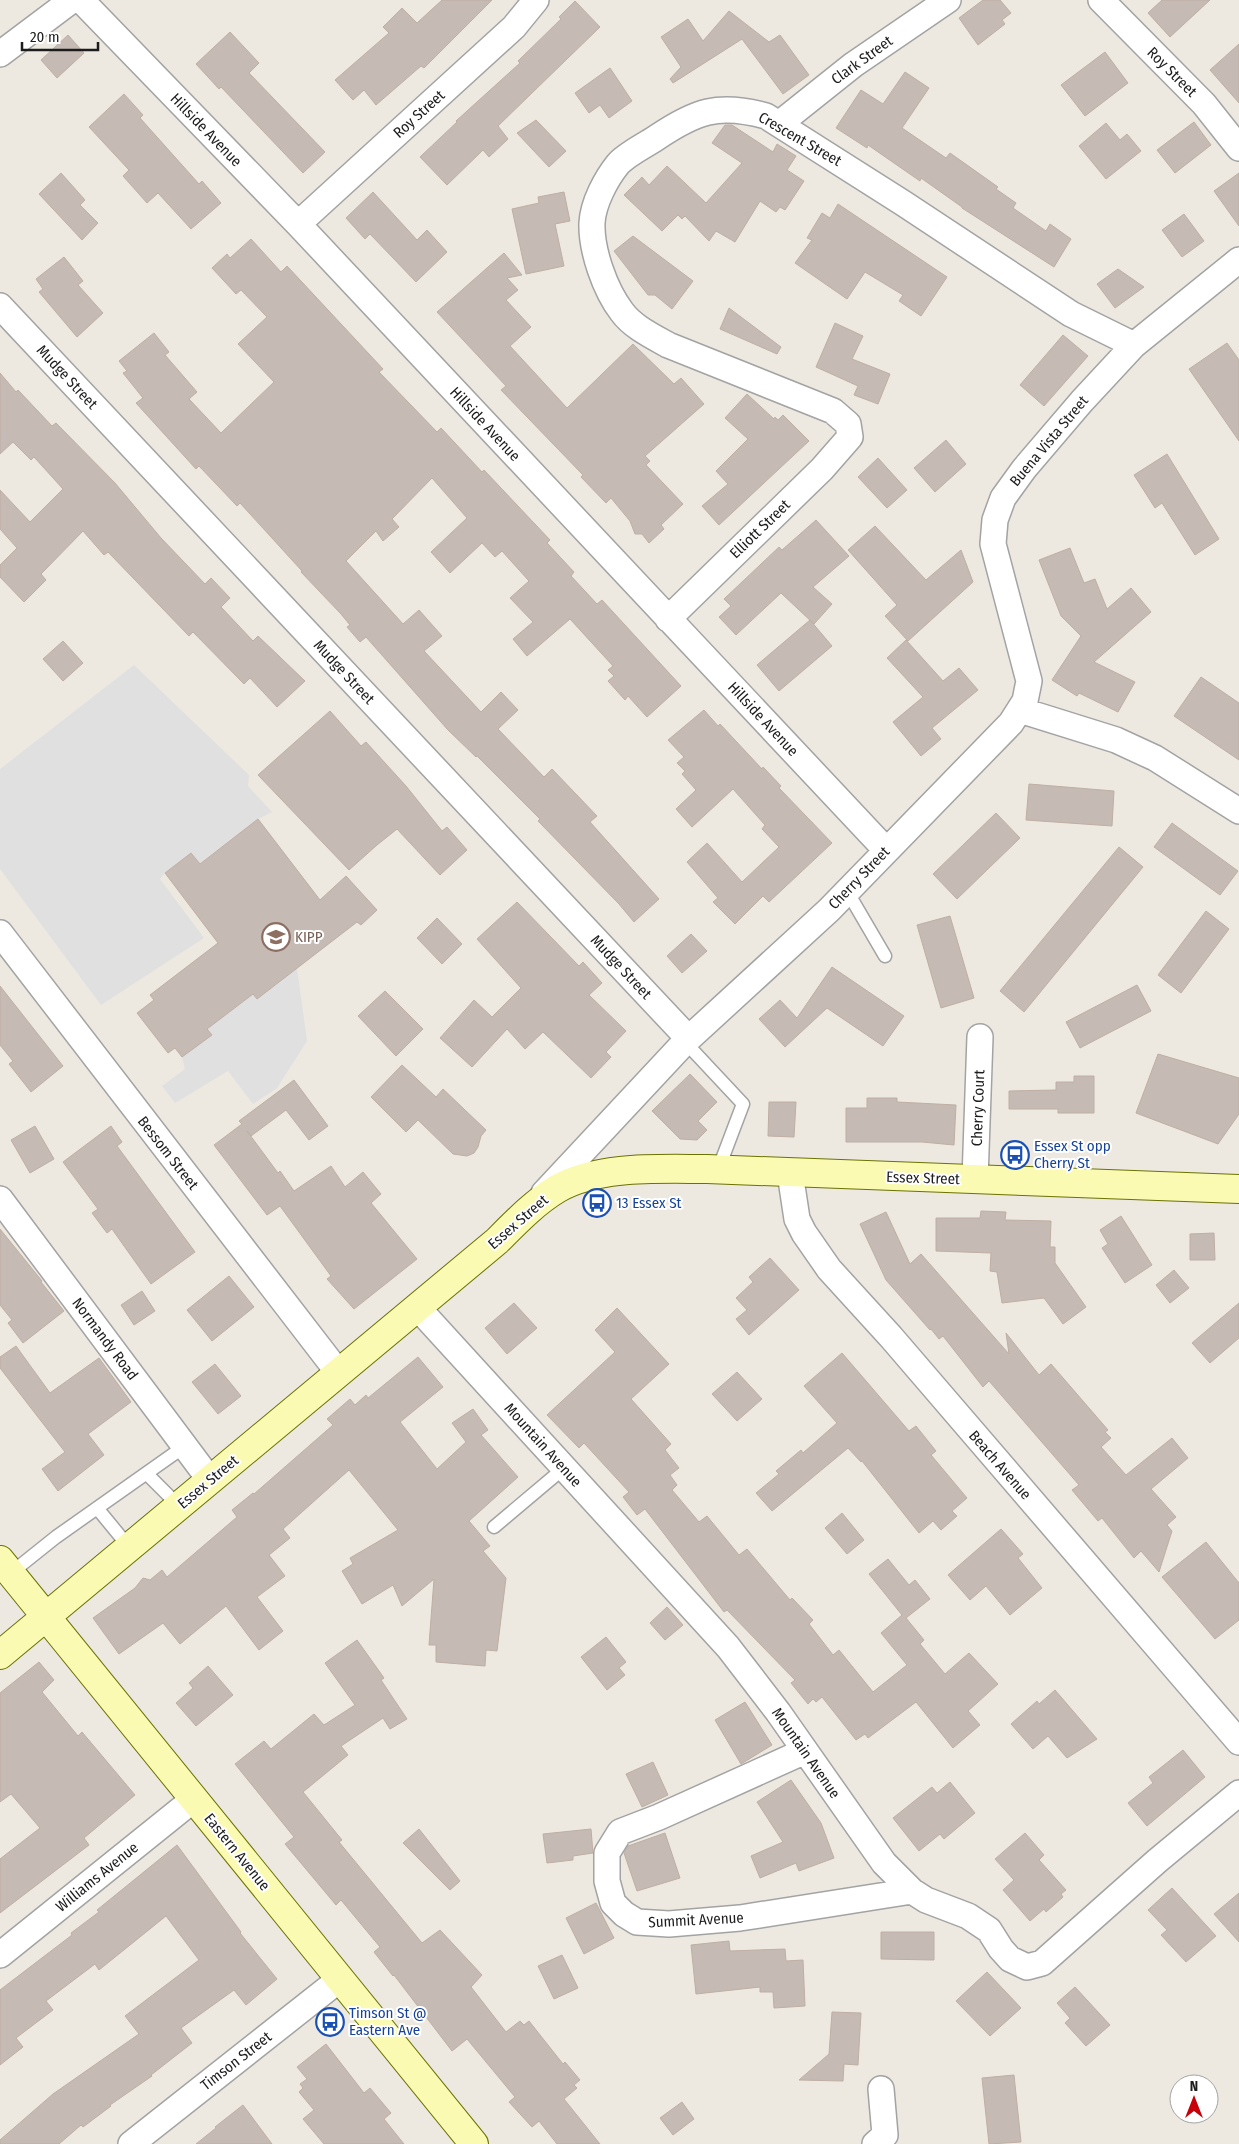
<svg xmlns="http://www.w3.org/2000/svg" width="1239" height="2144" font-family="'Fira Sans Condensed',sans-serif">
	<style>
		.parking { fill: #e0e0e0 }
		.building { fill: #c5bbb4; stroke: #bfaea3 }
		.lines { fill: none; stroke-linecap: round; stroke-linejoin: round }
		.service-casing { stroke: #a3a3a3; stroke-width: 15 }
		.minor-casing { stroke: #a3a3a3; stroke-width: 28 }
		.secondary-casing { stroke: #6b7203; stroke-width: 30 }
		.service { stroke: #fff; stroke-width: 12 }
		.minor { stroke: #fff; stroke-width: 25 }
		.secondary { stroke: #fafab2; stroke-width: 28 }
		.labels { text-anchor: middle; stroke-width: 4; stroke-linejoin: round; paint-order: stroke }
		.street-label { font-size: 15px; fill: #1c1c1c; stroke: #fff }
		.education-label { font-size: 15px; fill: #785e54; stroke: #fff; text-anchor: start }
		.transit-label { font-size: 15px; fill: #164399; stroke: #fff; text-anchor: start }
	</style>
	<rect width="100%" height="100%" fill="#ede9e1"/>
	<!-- parking -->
	<path class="parking" d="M134,665l115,110 -1,11 24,26 -14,7 -58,45 -9,-11 -26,20 -5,6 44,59 -103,67 -101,-136v-100z
		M297,968l10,73 -30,47 -24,16 -25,-33 -53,32 -13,-17 23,-17 -3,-12 30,-22 -5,-6 46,-35 4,5z"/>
	<!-- building -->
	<path class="building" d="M442,0h50l-68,68 -3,-2 -45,39 -12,-15 -11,10 -18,-20 54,-47 -6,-6 19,-19 15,15z
		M983,0h17l11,13 -9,7 3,4 -27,21 -19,-27z
		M1162,0h48l-40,37 -22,-24z
		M575,1l25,26 -102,99 10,13 -19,18 -6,-7 -36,35 -27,-28 37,-35 -1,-1 64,-58 -2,-2 43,-42 -2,-2z
		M729,11l40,31 11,-7 29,40 -26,19 -41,-55 -69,44 -3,-4 11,-12 -20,-30 27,-18 15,22z
		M230,32l29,31 -10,10 76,79 -22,21 -82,-86 -2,2 -23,-25z
		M68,35l16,18 -27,25 -16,-18z
		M1239,44v59l-29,-33z
		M1105,52l23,31 -43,33 -24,-31z
		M610,68l22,33 -23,17 -9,-13 -11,8 -14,-20z
		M905,72l24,16 -27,40 44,30 4,-5 48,34 -2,2 20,14 -3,5 33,23 4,-7 21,15 -17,28 -92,-59v-1l-41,-29 -1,3 -52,-36 -1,3 -31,-20 25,-38 22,14z
		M124,94l19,21 -3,3 59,66 3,-3 19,22 -30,26 -33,-36 -11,10 -24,-27 6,-6 -40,-43z
		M536,120l30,31 -17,16 -32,-34z
		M1194,122l17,23 -36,28 -18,-23z
		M1106,123l14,17 7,-6 14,17 -35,28 -27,-33z
		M725,125h7l41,27 4,-8 19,12 -9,14 17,11 -19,29 -5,-3 -4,5 -16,-11 -25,41 -19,-11 -7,10 -24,-25 -3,3 -4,-4 -16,16 -38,-36 18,-18 7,8 18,-19 39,37 36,-40 -30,-20z
		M61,173l24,27 -5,5 18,18 -16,17 -43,-46z
		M1239,173v53l-25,-35z
		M373,192l44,48 10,-10 20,22 -31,30 -46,-48 -5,5 -19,-21z
		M564,192l6,29 -15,3 9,42 -38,8 -14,-65 27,-6 -1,-6z
		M838,204l109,73 -26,39 -22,-15 4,-6 -38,-23 -18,27 -52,-36 17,-23 -5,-2 15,-25 8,5z
		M1184,214l20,27 -22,16 -20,-27z
		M633,236l60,45 -21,28 -17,-14h-7l-34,-44z
		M251,239l30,33 6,-6 96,103 -4,3 58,60 4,-4 41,44 2,-2 66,70 -3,3 27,29 -3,4 26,28 5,-4 79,86 -34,31 -19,-21 -3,4 -17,-19 6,-5 -6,-6 5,-4 -43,-47 -43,37 -14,-17 20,-17 -23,-24 19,-17 -27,-30 -7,6 -13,-14 -32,30 -19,-21 36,-34 -35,-40 -40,41 7,8 -16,14 -7,-10 -30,30 57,63 16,-14 23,26 -18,15 57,61 20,-20 17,18 -20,19 46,48 8,-8 45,47 -7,6 69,77 -25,23 -15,-18 -81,-83 2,-2 -63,-63 -1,1 -28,-27 -82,-93 -6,5 -13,-15 3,-2 -9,-11 -40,-42 1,-1 -62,-68 -3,3 -38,-40 -3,3 -60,-66 7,-5 -20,-25 4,-2 -8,-10 35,-28 15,19 -4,3 32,37 -8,7 32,34 53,-51 -36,-38 29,-27 -26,-27 -5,4 -24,-26 15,-14 3,4z
		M504,253l18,22 -15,3 11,12 -12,10 25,27 -21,19 57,62 66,-64 41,40 7,-6 23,26 -59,52 5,5 -4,4 37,39 -22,21 3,4 -15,14 -7,-9h-7l-5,-13 -19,-23 -5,5 -25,-26 2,-2 -82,-85 5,-4 -69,-74z
		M64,257l19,24 -5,4 25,28 -26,24 -38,-45 4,-3 -7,-10z
		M1118,269l26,18 -29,21 -18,-24z
		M729,308l52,39 -4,7 -57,-25z
		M835,323l28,13 -11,23 38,15 -12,30 -24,-9 4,-9 -42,-19z
		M1063,335l25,21 -44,50 -24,-21z
		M1227,343l12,17v81l-50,-72z
		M0,373l16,19 2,-2 34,36 4,-3 59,60 46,55 44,46 6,-6 19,20 -9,9 32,34 5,-5 47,45 -28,26 -27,-29 -6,6 -51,-52 -4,4 -81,-84 -4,3 -21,-24 -42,43 5,6 -22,22 -24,-25v-12l17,-17 -17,-19v-39l30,32 33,-33 -29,-32 -3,3 -18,-18 -13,12z
		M747,394l27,25 1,-2 3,3 5,-5 26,26 -90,84 -17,-19 26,-22 -12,-13 32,-32 -23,-21z
		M946,440l20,24 -31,28 -21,-24z
		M1167,454l52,85 -24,16 -33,-52 -7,5 -21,-33z
		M878,458l29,32 -20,18 -29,-31z
		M816,520l33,36 -36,31 19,17 -18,20 -33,-31 -45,42 -17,-18 12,-11 -7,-7 55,-52 3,3z
		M875,526l51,54 35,-30 12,32 -65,59 -23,-25 12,-11 -49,-55z
		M1070,548l14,35 11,-4 12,30 24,-21 20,24 -57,50 41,20 -17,30 -39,-19 -2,3 -25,-16 29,-44 -20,-20 -22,-56z
		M810,620l22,26 -53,45 -22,-26z
		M906,640l37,41 16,-13 19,22 -46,38 9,11 -20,17 -28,-34 30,-25 -36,-39z
		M63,641l20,22 -20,18 -20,-22z
		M1201,677l38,26v57l-65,-44z
		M704,710l14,16 2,-2 42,45 1,-2 18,19 -2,2 53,55 -63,59 -6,-6 -28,28 -22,-22 5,-4 -31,-36 20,-19 35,39 37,-35 -17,-18 3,-4 -32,-36 -41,38 -16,-18 20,-19 -14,-16 3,-3 -8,-8 7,-6 -16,-17z
		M330,711l31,35 5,-4 40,44 36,45 5,-4 20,23 -27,25 -43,-46 -20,16 -28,25 -91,-95z
		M1029,784l85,7 -2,35 -86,-6z
		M996,813l24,25 -63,61 -24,-25z
		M258,819l62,81 26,-24 31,34 -16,15 -4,-3 -100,77 -4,-5 -46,35 5,6 -30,22 -7,-9 -7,5 -31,-40 17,-13 -4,-5 68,-52 -53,-70 26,-20 9,11z
		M1172,823l66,48 -18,24 -66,-48z
		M1119,847l24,20 -119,145 -24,-21z
		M517,902l62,64 4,-4 19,21 -13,12 37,36 -20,21 5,5 -20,21 -48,-46 -18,17 -18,-20 -35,38 -32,-29 34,-38 18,17 29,-29 -44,-49z
		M1206,911l23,18 -48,64 -23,-18z
		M950,916l24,82 -33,10 -24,-83z
		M437,918l25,26 -20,20 -25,-26z
		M691,934l16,17 -25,22 -15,-17z
		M832,967l72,49 -21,30 -56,-38 -42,39 -26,-28 21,-19 17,18z
		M1137,985l14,26 -71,37 -14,-26z
		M0,986l63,80 -32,26 -22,-28 4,-3 -13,-16z
		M385,991l38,38 -27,27 -38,-40z
		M1158,1054l81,24v36l-21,30 -82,-31z
		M402,1065l34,32 7,-8 43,41 -5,6 -3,11 -4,6 -7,3 -14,-2 -35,-34 -12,12 -35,-35z
		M690,1074l27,28 -19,19 9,9 -10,10 -17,-1 -28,-28z
		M1074,1076h20v37h-36v-4h-49v-18l47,-1v-8h18z
		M294,1080l34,46 -19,14 -23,-30 -35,26 -4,-5 31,42 2,-2 14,20 37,-25 14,21 18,-15 18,22 -10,9 46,56 -63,50 -27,-30 4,-3 -51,-70 -13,9 -53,-70 28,-21 -3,-3z
		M867,1098h30v4l59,3 -2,40 -32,-3h-76v-34h21z
		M769,1102h27l-2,35 -26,-1z
		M35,1126l19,33 -24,14 -19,-33z
		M111,1126l11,16 -5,4 78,106 -44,32 -39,-55 -5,4 -15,-20 6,-4 -35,-47z
		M981,1211l25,1 -1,8 46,1 -1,26h5v16l31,44 -23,17 -19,-26 -42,5 -5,-31 -7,-1 1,-18 -55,-2v-33h44z
		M886,1212l24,52 11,-10 88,100 -3,-21 33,42 12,-11 57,66 -3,2 6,6 -10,9 25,28 46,-37 16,20 -37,31 25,28 -9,8 5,6 -13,41 -18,-21 -7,7 -32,-40 -4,3 -26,-31 7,-5 -90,-104 -6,6 -40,-51 -4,3 -8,-10 -1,1 -44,-50 -26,-56z
		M1121,1216l31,49 -27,18 -23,-35 6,-4 -8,-14z
		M0,1229l42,52 -1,1 23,29 -41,32 -15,-20 4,-3 -12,-15z
		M1214,1233l1,27h-25v-26z
		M770,1258l29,32 -50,45 -13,-16 11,-9 -11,-12 17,-16 -4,-5z
		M1174,1270l15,18 -19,15 -14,-18z
		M229,1276l25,31 -42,34 -25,-31z
		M142,1291l13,20 -21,14 -13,-20z
		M514,1303l23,25 -30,26 -22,-26z
		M1239,1303v35l-29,25 -18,-20z
		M617,1308l52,56 -38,35 40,45 -6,6 14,18 -9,7 7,10 -5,5 27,32 8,-6 32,39 8,-6 43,51 2,-2 21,22 -4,4 24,31 6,-5 34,42 34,-27 -26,-32 21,-18 -33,-41 19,-15 21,26 6,-5 15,19 -24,19 18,22 -4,4 25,30 24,-21 29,31 -30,27 12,14 -27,23 -37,-46 -48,36 -3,-4 -9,6 -34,-43 -6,5 -3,-3 -5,5 -17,-21 4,-3 -68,-70 -3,2 -79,-103 -8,6 -14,-18 6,-5 -45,-49 -5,5 -32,-33 68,-63 -20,-22z
		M16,1346l34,47 49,-35 32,44 -43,32 16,21 -46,36 -16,-22 23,-17 -65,-84v-11z
		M842,1353l67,78 7,-5 20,25 -5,4 36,43 -15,13 5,5 -16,14 -8,-9 -14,12 -57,-72 -1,1 -13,-14 -76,63 -16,-18 23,-19 -3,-3 25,-21 2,3 34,-30 -33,-37z
		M418,1357l25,30 -43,35 37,47 29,-27 -14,-19 21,-14 15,21 -7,5 37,42 -49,44 21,25 -7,5 23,27 -9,73 -11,-1 -1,16 -49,-4v-17h-7l5,-66 -32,27 -9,-21 -31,19 -20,-33 11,-7 -3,-6 48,-28 -49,-60 -66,59 7,9 -21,17 16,21 -28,21 26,34 -24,19 -33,-44 -46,38 -17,-21 -44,31 -26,-36 42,-30 8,-10 7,2 12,-10 5,7 70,-60 -5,-7 21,-17 1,1 79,-69 -6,-6 23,-20 5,6 11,-10 2,3z
		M215,1364l26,32 -23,18 -26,-32z
		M737,1372l25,27 -25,22 -25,-27z
		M842,1513l22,27 -17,14 -22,-26z
		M1001,1529l22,25 -5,4 24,30 -32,27 -24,-29 -16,14 -22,-25z
		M1206,1542l33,41v37l-24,19 -53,-62z
		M667,1607l16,18 -18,15 -15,-17z
		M606,1637l20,25 -7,6 6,7 -18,15 -26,-33z
		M357,1640l27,38 -3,2 26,39 -17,10 -7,-11 -42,28 7,9 -45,37 39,48 -3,2 83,101 18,-13 42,45 -11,12 35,45 14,-11 4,4 5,-4 34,43 2,-2 15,18 -6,5 3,3 -13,11 36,45h-43l-18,-23 -7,6 -23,-25 6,-5 -48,-58 -15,12 -58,-76 -1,1 -19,-24 6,-5 -39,-47 -5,5 -51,-61 9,-7 -59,-73 29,-23 7,8 43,-35 10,11 31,-20 -30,-42z
		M39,1662l15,18 -12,12 36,44 4,-4 53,63 -51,43 5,7 -89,68v-54l40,-31 -29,-34 -11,8v-109z
		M208,1666l25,29 -37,31 -20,-23 17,-15 -4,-5z
		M1055,1690l42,49 -30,19 -19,-22 -15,13 -22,-25 26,-23 2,3z
		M745,1702l27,43 -31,19 -26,-44z
		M1183,1750l22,27 -58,49 -19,-23 25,-20 -4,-6z
		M653,1762l15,33 -26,12 -16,-33z
		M791,1780l30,43 13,35 -35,13 -3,-8 -36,15 -9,-22 32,-14 -26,-40z
		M950,1782l25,31 -31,26 -4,-5 -21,17 -26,-33 39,-31 5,6z
		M419,1829l41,52 -10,9 -47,-47z
		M591,1829l2,24 -20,3v4l-26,3 -4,-29z
		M665,1833l15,45 -43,13 -13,-38 4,-7z
		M1025,1833l19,22 -5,5 27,30 -5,4 2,3 -17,15 -2,-3 -14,12 -27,-31 11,-10 -19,-21z
		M177,1845l64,87 -1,1 37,46 -31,26 -12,-15 -53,38 11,15 -41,32 1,1 -42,29 1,1 -28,21 -2,-2 -22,19h-59v-4l53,-46 86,-60 -14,-18 74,-56 -33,-44 -67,54 -4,-6 -49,37 7,9 -37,28 7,9 -23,18v-75l72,-55 -1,-2 28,-21 -2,-2z
		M1172,1888l44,48 -30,26 -25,-27 6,-5 -19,-20z
		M1239,1893v49l-25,-28z
		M596,1903l18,35 -30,16 -18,-36z
		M881,1932h53v28l-53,-1z
		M729,1941l1,10 55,-2 1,12 17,-1 2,46 -31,2 -1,-16h-13v-5l-64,7 -5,-49z
		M562,1955l16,33 -24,11 -16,-33z
		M987,1972l34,36 -31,28 -34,-35z
		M1075,1987l35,38 -24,21 -21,-23 5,-5 -13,-15z
		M832,2012l29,1 -3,52 -14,-1 -1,17 -44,-1 30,-26z
		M326,2044l38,49 6,-5 21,25 -7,6 20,25h-80l-21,-25 11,-9 -15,-18 4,-4 -3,-4 7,-5 -10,-12z
		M1014,2075l7,67 -32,2 -7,-66z
		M682,2102l12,17 -21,16 -13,-17z
		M243,2105l29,39h-76l20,-16 -1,-1z"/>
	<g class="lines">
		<defs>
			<path id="service" d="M847,891l38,65
				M685,1042l58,62 -25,66
				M147,1474l32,32
				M97,1508l32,39
				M494,1527l70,-59
				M11,1573l45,-36 129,-91"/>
			<path id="minor" d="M81,0l217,224 588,626
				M1101,0l103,104 35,44
				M0,54l72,-54
				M779,124l74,-59 95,-65
				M298,224l216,-197 22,-27
				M0,306l688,732
				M668,619l154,-150 28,-32 -2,-13 -15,-13 -165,-66c-16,-9 -35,-18 -46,-33 -17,-22 -31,-62 -30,-89 1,-20 14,-44 26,-59 9,-10 26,-18 38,-26 40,-27 62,-35 110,-22l137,87 168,111 63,31
				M1020,710l96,30 39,18 84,53
				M0,933l338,439
				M790,1173l7,46 7,14 25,36 62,68 348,405
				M975,1179l5,-142
				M544,1193l141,-151 144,-132 182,-187 14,-22 4,-20 -36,-137 2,-24 8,-22 21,-29 58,-68 52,-56 105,-85
				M0,1199l210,281
				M417,1307l311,340 50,65 106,151 28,28 14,9 42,16 21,14 12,19 9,10 17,8 15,-4 115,-102 82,-68
				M805,1751l-146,66 -39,15 -13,21v28l6,22 11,11 13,8 32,2 71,-6 172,-27
				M0,1955l194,-156
				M131,2144l209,-165
				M875,2144l10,-9 -4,-46"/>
			<path id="secondary" d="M0,1560l474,584
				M0,1655l497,-414c19,-19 37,-38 60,-52 41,-24 104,-20 150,-20l532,20"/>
		</defs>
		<!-- service casing -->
		<use href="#service" class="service-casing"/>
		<!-- minor casing -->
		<use href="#minor" class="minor-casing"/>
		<!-- secondary casing -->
		<use href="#secondary" class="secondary-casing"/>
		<!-- service -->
		<use href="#service" class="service"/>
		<!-- minor -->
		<use href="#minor" class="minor"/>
		<!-- secondary -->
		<use href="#secondary" class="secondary"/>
	</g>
	<!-- icons -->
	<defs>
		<symbol id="school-ring" viewBox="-11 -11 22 22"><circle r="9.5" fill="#fff" stroke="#8d6e63" stroke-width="1.5"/><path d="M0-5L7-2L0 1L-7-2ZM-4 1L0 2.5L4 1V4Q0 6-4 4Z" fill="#8d6e63"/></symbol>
		<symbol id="bus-ring" viewBox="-11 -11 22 22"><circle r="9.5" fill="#fff" stroke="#1a4fb4" stroke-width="1.5"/><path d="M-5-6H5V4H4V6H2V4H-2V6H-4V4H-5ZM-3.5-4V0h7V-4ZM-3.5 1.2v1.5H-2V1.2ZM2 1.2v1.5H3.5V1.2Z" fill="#1a4fb4"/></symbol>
	</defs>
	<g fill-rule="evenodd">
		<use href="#school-ring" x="260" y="921" width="32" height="32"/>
		<use href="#bus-ring" x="999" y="1139" width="32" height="32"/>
		<use href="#bus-ring" x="581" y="1187" width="32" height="32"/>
		<use href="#bus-ring" x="314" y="2006" width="32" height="32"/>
	</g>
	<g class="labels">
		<!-- street labels -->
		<g class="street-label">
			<text transform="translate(862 60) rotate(-36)" y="5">Clark Street</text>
			<text transform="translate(1172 72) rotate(45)" y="5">Roy Street</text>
			<text transform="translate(419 114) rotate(-42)" y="5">Roy Street</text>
			<text transform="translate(206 130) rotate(46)" y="5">Hillside Avenue</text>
			<text transform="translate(800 139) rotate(30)" y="5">Crescent Street</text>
			<text transform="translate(67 377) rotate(47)" y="5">Mudge Street</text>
			<text transform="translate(485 424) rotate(47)" y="5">Hillside Avenue</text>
			<text transform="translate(1049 441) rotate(-50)" y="5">Buena Vista Street</text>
			<text transform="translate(760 529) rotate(-44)" y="5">Elliott Street</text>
			<text transform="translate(344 672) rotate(47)" y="5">Mudge Street</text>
			<text transform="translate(763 719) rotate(47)" y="5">Hillside Avenue</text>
			<text transform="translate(859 878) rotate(-46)" y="5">Cherry Street</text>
			<text transform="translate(621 967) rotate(47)" y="5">Mudge Street</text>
			<text transform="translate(978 1108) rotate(-88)" y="5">Cherry Court</text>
			<text transform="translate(168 1153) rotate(52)" y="5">Bessom Street</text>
			<text transform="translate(923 1178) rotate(2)" y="5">Essex Street</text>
			<text transform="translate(518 1222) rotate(-41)" y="5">Essex Street</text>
			<text transform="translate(105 1339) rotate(53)" y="5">Normandy Road</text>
			<text transform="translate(543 1445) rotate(48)" y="5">Mountain Avenue</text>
			<text transform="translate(1000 1465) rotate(49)" y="5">Beach Avenue</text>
			<text transform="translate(208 1482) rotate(-40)" y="5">Essex Street</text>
			<text transform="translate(806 1753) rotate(55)" y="5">Mountain Avenue</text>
			<text transform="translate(237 1852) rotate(51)" y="5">Eastern Avenue</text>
			<text transform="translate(97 1877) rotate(-39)" y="5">Williams Avenue</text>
			<text transform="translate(696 1920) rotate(-3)" y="5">Summit Avenue</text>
			<text transform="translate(236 2061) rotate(-38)" y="5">Timson Street</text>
		</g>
		<!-- education labels -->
		<g class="education-label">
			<text x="295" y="942">KIPP</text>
		</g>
		<!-- transit labels -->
		<g class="transit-label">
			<text x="1034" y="1151">Essex St opp<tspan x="1034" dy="17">Cherry St</tspan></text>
			<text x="616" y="1208">13 Essex St</text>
			<text x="349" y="2018">Timson St @<tspan x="349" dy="17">Eastern Ave</tspan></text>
		</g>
	</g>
	<!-- north arrow -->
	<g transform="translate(1194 2099)"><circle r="24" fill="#ffffff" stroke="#a4a4a4"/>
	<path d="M0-4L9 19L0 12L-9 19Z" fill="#c70009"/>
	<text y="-8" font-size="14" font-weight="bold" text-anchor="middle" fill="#1c1c1c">N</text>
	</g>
	<!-- scale -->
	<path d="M22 42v8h76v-8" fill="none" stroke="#1c1c1c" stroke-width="2.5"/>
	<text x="30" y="42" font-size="15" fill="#1c1c1c" stroke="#ffffff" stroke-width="4" paint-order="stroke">20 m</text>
</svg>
